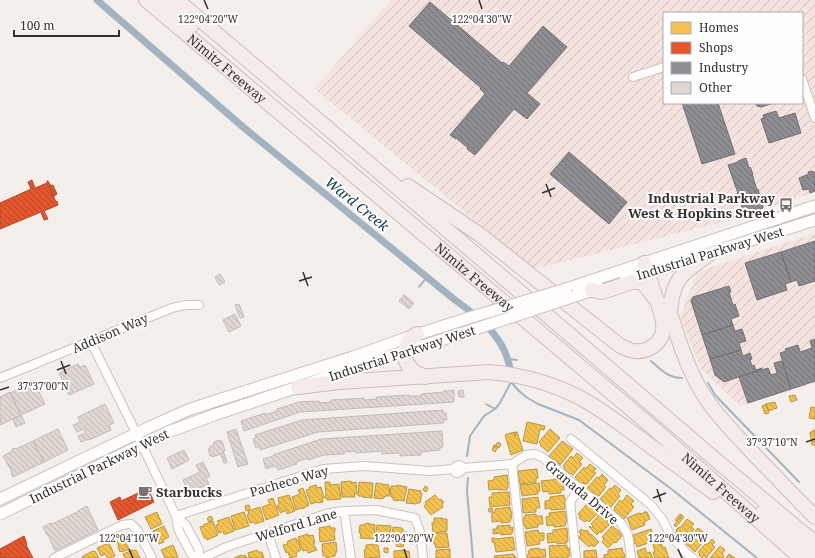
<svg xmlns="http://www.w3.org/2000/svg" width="815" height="558" font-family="'Noto Serif',serif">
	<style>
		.industrial { fill: url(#industrial-furrows); fill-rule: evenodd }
		.homes { fill: url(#homes-back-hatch); stroke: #b99644 }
		.shops { fill: url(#shops-back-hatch); stroke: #b04b2e }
		.industry { fill: url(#industry-back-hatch); stroke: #737174 }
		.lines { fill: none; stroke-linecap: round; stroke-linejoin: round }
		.stream { stroke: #a2b4c1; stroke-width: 2 }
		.canal { stroke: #a2b4c1; stroke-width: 7 }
		.building { fill: url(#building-back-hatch); stroke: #c1bdba }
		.street-casing { stroke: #c8c3c1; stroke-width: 10 }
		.secondary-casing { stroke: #c8c3c1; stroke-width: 13 }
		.highway-casing { stroke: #cabebc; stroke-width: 16 }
		.street { stroke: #fefdfc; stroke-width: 8 }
		.secondary { stroke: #fefdfc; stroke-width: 11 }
		.highway { stroke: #f4ebea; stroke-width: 14 }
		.secondary-bridge-casing { stroke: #c8c3c1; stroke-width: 13; stroke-linecap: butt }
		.secondary-bridge { stroke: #fefdfc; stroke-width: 11 }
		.ticks { fill: none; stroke: #35302e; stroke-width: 1.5 }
		.labels { text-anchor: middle; stroke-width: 4; stroke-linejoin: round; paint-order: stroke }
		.street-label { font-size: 13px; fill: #35302e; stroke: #fefefe }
		.poi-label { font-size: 13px; font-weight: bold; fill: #35302e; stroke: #fefefe; text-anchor: end }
		.water-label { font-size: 14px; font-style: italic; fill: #10384d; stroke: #fefefe }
		.ticks-label { font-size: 10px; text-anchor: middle; fill: #35302e; stroke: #fefefe; stroke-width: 4; stroke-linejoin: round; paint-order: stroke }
	</style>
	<defs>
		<pattern id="industrial-furrows" width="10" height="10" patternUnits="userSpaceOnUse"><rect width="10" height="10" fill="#f4e3de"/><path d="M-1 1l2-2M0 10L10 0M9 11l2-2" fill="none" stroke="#d2c3bf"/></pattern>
		<pattern id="homes-back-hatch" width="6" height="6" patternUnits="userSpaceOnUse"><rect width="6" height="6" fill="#f2c14e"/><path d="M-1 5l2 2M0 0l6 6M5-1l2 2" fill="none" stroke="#d0a644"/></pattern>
		<pattern id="shops-back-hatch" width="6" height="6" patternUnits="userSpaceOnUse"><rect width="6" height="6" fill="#e4572e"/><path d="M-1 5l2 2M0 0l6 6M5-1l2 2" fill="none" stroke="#ba4828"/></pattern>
		<pattern id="industry-back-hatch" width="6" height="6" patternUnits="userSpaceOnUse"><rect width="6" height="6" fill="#8d8d92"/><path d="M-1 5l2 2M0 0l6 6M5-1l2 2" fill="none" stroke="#747478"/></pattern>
		<pattern id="building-back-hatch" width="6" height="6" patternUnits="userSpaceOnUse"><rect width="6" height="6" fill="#dfd7d2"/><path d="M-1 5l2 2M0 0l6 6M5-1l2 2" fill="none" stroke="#c0b9b5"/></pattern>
	</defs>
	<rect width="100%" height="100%" fill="#f5efec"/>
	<!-- industrial -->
	<path class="industrial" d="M391,0h424v192l-84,28 -197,49 -219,-180zM664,13h138v90h-138z
		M815,233v150l-75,23 -39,-37 -21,-52 17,-45z"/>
	<!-- homes -->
	<path class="homes" d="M795,395l2,5 -6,2 -2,-6z
		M775,402l2,6 -9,3 -2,-7z
		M766,404l3,9 -4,1 -3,-8z
		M811,407l4,1v11l-6,-1z
		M527,422l18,4 -1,4 -4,-1 -3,15 -14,-3z
		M550,429l10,9 -12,14 -8,-7 1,-1 -2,-2z
		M813,430h2v15h-3l-2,-13h3z
		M514,432l1,4 1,-1 -1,-3h2l6,18 -12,5 -6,-20z
		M562,441l11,8 -13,16 -11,-9z
		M498,442l3,2 -2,4 -4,-2z
		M494,445l4,2 -3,5 -3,-2z
		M577,453l6,5 -4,4 3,2 -9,11 -3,-2v1l-6,-5 1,-2 -2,-1 8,-10 2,2z
		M590,464l6,5 -3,2 3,2 -9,11h-3v-2l-2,3 -7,-8 9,-10 1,2z
		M537,469l1,9h-2v4l-16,2 -2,-13z
		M602,474l6,6 -4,5 2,2 -7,9 -3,-2 -1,1 -8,-7 10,-11 2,1z
		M507,475l1,8v5h-1v2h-9v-1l-9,1 -1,-9 6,-1v-3z
		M560,479l1,3h2l1,8h-3v3l-12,1 -1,-3 -5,1 -2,-11z
		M351,481v2l5,-1 1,12h-3l1,3h-13l-1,-15z
		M325,482h5v3l9,-1 2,15 -14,1v-2h-2v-2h1z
		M359,482l14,1 -1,15 -10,-1v-1h-4z
		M376,483l13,2 -1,3h2l-1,8h-4l-1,2h-1l-1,1 -8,-1z
		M539,483l1,8h-4l1,1h1v2l-16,2 -2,-11 4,-1v1z
		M316,485l1,3 4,-1 3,11h-2l1,4 -5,1 -1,-1 -6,2 -5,-14 4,-1 -1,-2z
		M397,485l10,2 -3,14 -6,-1v1l-5,-1v-3h-2v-3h-1l1,-8h6z
		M615,485l6,5 -3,4 2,2 -9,11 -2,-2 -1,1 -8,-7 10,-11 2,1 1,-2z
		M425,486l3,2 -2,4 -3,-2z
		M303,488l6,17 -7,4 -1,-1 -5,2 -4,-13 8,-3 -2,-4z
		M409,489l12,2 -1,2h2l-2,10h-4v1l-10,-1z
		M509,492l1,13 -20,2 -1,-10h3v-4z
		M289,495l6,16 -8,3 -1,-4 -5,3 -2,-3 -2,-4 2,-2 -1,-6z
		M435,495l4,5 2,-1 3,3 -2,2 1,3 -12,8 -7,-9 2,-2 -1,-2z
		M564,495v3h1v11l-14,1v-2l-6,1v-8l5,-1v-3z
		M627,495l7,6 -3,3 3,3 -10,12 -10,-9 1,-1 -1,-1 6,-8 2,2z
		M538,497l2,11h-4v4l-13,1 -1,-14z
		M273,498l6,17 -13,5 -4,-13 8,-3 -2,-4z
		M587,504l2,2h3l4,4 -1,2 2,2 -8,8 -2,-2 -2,2 -6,-4 1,-2 -2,-2z
		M249,505l1,4 -4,2 -1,-5z
		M260,507l4,14 -9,3 -1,-2 -4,1 -3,-8 2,-1 -1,-3z
		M510,507l2,8 -2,7 -9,1v-2l-9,1v-9l3,-1v-3z
		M492,508l1,4h-4l-1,-3z
		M565,511l2,8 -2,7 -11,1v-2l-7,1 -1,-9 4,-1 -1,-3z
		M157,512l5,12 -11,5 -6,-12z
		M244,512l5,14 -14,4 -4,-14z
		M644,512h3l3,7 -6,3 1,3 -13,5 -5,-12 12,-5 3,1z
		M536,514v2h6l1,8h-5v3l-12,2 -1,-3h-1l-1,-8 2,-1v-2z
		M600,514l9,8 -1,1 2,1 -9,9 -1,-2 -3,4 -8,-8 1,-1 2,2 1,-2 -2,-2z
		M680,514l2,1 -5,6 -2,-1z
		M682,515l2,2 -8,10 -2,-2z
		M207.5 519a2.5 2.5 0 1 1 5 0a2.5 2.5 0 1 1-5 0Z
		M229,517l5,14 -8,3h-2l-1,-3 -3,2h-1l-3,-8 3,-1 -2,-3z
		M434,518h8v1h5v12l-14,2 -1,-10h2z
		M687,519l7,5 -3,3 3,2 -9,12 -2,-1 -1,1 -8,-6 3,-4 -1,-1 3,-3 1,1z
		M213,521l5,14 -11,5 -1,-2h-2l-4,-11 4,-1 -1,-1z
		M366,523l9,2 -1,14 -14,-1 1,-5h-2l1,-8h4v-1h2z
		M377,525l14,1 -2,14 -14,-2z
		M510,525v3l3,-1v4l-1,1v2l-11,1v-2l-8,1v-5h4v-3z
		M164,526l5,11 -6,3 1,2 -5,2v-2l-2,1 -4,-10h1l-1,-2z
		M330,526l1,2h4v4l-1,1 1,7 -15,2 -1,-10h1l-1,-4z
		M612,526l7,5 3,5 -6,7 -2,-1 -6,6 -6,-6 2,-3 -2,-2z
		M393,527l9,1 -1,1h2v3h4l-1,8h-2l-1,7 -7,-1 1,-4 -6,-1z
		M567,528l1,13h-2l1,2 -10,1v-2l-9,1 -1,-9 6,-1v-3z
		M698,528l8,6 -3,3 2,2 -10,13 -9,-8 1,-2h-1z
		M581,529l3,2v-1l2,1 1,-1 2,3 2,2v-1l8,8 -5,5 -3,-2 -2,2 -10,-9 2,-4 -2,-2z
		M651,529l2,6 1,-1 1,3 -4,2v1l-3,1 -1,-1 1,3 -11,4 -1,-4 -2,1 -1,-4h2l-2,-5z
		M538,530l1,3h5v7l-5,1 1,3 -13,2 -2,-14z
		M438,533h9l2,14 -13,1 -1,-4h-1l-1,-9z
		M127,534l3,7 -4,2 3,6 -7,3 -1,-1 -1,1 -2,-5h1l-3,-8z
		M308,534v2l5,-1 2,8h-2l4,7 -9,3 -1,-3 -4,1 -5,-14z
		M407,534l3,1v5h-4z
		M513,537l2,13 -19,2 -2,-10h-2v-4h3v1z
		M296,538l1,3 1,-1 3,10 -5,3 1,3 -7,2 -2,-6 -2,1 -3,-8 5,-1 -1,-2 1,-1z
		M712,539l3,3 -3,3 3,2 -9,11 -2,-3 -2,3 -3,-3 1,-1 -2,-2 8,-9 2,1z
		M336,542l1,10h-1l-1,4 -9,2v-2h-3l-1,-12z
		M658,542l1,2 3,1 1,3 2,-1 4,11h-14l-2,-6h2l-2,-8z
		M109,543l6,13 -5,2h-2l-3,-4 -4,2 -4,-8z
		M374,544v1h4l2,12 -15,1 -1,-8 2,-1v-4z
		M173,545l5,12 -2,1h-11l-4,-8z
		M553,545v1l14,-1v3h2l1,8h-2v2h-18l-1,-12z
		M720,546l5,4 -3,4 2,2 -1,2h-13z
		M384,548h4v5l-4,-1z
		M539,548l1,2 5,-1 1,8 -19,1v-3l2,-1 -1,-3h2v-2z
		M622,548l1,5h1l1,5h-21v-3l4,-1v-4z
		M645,548l2,5 3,-1 3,6h-14l-2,-7z
		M450,549v9h-14v-8z
		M133,550v1l3,-1 4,8h-15l-2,-4z
		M257,550l1,2h4l2,6h-15l-1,-5z
		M406,550v2l3,-1 1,6 -1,1h-15v-7z
		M596,550l1,8h-13v-7z
		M93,551l1,1 1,-1 4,7h-17l1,-2z
		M513,554l2,2 -1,1h2v1h-21l-1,-2z
		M729,554l6,4h-9z
		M241,555l1,1 3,-1 2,3h-13z"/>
	<!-- shops -->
	<path class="shops" d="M32,180l3,8 12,-5v-2h1l3,5h-2l7,16 1,-1 1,4 -14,6 4,8 -4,1 -3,-8 -41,17v-26l31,-14 -3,-7z
		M53,185l4,9 -3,2 -4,-10z
		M147,486l7,16 -36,18 -8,-18 10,-5 1,4 17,-8v-1l3,-2h-1z
		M24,536l3,8 -1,1 7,13h-33v-9z"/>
	<!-- industry -->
	<path class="industry" d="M430,2l72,61 1,-1 6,4 34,-40 24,21 -40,46 13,11 -13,15 -13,-10 -39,46 -8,-6 1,-1 -12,-10v1l-6,-4 35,-41 -5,-5 1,-1 -72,-62z
		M682,103h36l17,51 -33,10z
		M756,103h18l-13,4 -4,-1z
		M776,111l3,7 16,-5 6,20 -32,10 -8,-24 3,-1 -1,-3z
		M569,152l58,50 -18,22 -59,-50z
		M746,158l3,10 1,-1 3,7h-1l5,16 1,-1 5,19 -5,2v-1l-9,2v1l-3,1h-3l-2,-6h1l-5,-14h1l-3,-8 -7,-20 10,-3v-1z
		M813,171v2l2,-1v19l-5,2 -1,-4 -6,1 -4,-12 10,-4 -1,-2z
		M815,241v40l-16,5 -2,-6 -6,2 -10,-30z
		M781,252l10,30 -6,2 2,6 -30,10 -12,-37z
		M729,286l2,6h-2l4,13 2,-1 4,12 -8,3 2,6 -31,10 -11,-34 2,-4z
		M733,325l2,6 7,-2 4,12 -7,2 2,7 -31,9 -8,-24z
		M815,339v42l-24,8 -11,-36 6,-2 -1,-2 13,-4 2,7 12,-4 -2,-7z
		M741,350l2,6 7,-3 2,6 -2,1 2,6 2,-1 2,5 6,-2v1l-38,13 -9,-7 -5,-16z
		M782,361l9,28 -43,14 -9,-26 29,-9 3,7 6,-2 -3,-10z"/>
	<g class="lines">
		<!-- stream -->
		<path class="stream" d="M419,287l8,-10
			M509,359l8,1
			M651,361c9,8 17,17 31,17
			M708,383l7,12 84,87
			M486,404l9,5
			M467,456l3,-20 14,-20 11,-7 5,-6 11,-21 7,8 8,7 12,7 41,16 95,71 83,67
			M468,478l-1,13 6,67"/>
		<!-- canal -->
		<path class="canal" d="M97,0l146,127 212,173c27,19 53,40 56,76"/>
	</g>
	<!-- building -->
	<path class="building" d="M220,274l5,8 -6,3 -4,-8z
		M404,295l10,8 -5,6 -10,-8z
		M239,304l5,13 -4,1 -5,-13z
		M235,314l6,12 -12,6 -6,-12z
		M78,364l2,3 5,-2 9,19 -25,11 -10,-22z
		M34,382l11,22 -24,11 -11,-22z
		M454,390v12l-154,10 -56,19 -3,-10 24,-8v2l12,-4v-2l22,-7 20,-1v2l12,-1v-2l33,-2v2l13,-1 -1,-2 33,-2v1h12v-2l23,-2v-1z
		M463,390l1,7h-5l-1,-6z
		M10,392l11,23 -21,10v-28z
		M105,404l9,19 -5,2 2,5 -22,10v-1l-8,3 -3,-6 8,-3 -2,-4 -7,3 -4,-7 7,-3 -2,-5z
		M443,410v3h3l1,7h-4l1,3 -126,9 -58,18 -1,-3 -3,1 -3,-9 3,-1 -1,-3 47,-15z
		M21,415l4,8 -9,4 -3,-8z
		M58,429l10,21 -24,12 -11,-21z
		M236,429l12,35 -10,3 -11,-35z
		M442,431l1,16h-3v3l-19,2v3l-21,1v-3l-18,1v-3l-26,2v-2l-12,1v2l-20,1 -16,5v-2l-12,4 1,2 -19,6 -2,-4 -3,1v-1l-7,3 -3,-10 10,-3v-1l48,-16z
		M219,440l1,1h2l3,10 -2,1 1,1 -12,4v-2l-2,1 -2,-7h2l-1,-2 5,-2 -1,-2h2l-1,-1z
		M33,441l11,21 -31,15 -2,-4 1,-1 -9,-16 10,-5 -1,-2 3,-1 1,1z
		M184,450l5,10 -17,9 -5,-11z
		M224,453l3,10h-3l-3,-9z
		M203,462l7,14 -4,2 3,6 -20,9 -6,-13 17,-8 -4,-7z
		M87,506l11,24 -43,21 -7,-16h-1l-4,-8 8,-4 1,1 27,-13v-1z"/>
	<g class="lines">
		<defs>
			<path id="street" d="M633,77l31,-10
				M802,79l13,39
				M91,342l51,103 34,71 2,13 13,25 5,4
				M0,378l172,-70c10,-3 17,-4 27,-3
				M571,439l80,66 12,15 7,15 16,18 7,5
				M512,464l10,94
				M453,469l3,4 4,-1 4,-4 48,-4 14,-9 9,-1 7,3 79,66 7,12 3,23
				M344,511l7,47
				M176,516l147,-47 41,-3 66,5 23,-2 3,-3 3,-1 5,3
				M176,516l10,9 13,25v8
				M268,534l8,24
				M54,558l68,-33 9,-1 7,7 14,27
				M203,558l23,-11 103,-34 15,-2 32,-1 39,8 5,14 3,26
				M576,558l-6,-56 9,-13"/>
			<path id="secondary" d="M625,280l190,-60
				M566,289l249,-83
				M575,296l24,-8
				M0,499l150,-72 38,-17 24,-8 141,-45 50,-18 72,-23
				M0,514l168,-82 46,-17 96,-32 45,-16 102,-32"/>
			<g id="highway">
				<path id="s1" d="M146,0l506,427 149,131"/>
				<path d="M161,0l30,26"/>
				<path d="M177,0l336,286 204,175 98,82"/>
				<path d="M408,186l71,48 140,111c9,5 18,9 29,4 7,-3 14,-10 15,-18 2,-11 -4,-23 -7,-33 -4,-12 -8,-24 -12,-35"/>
				<path d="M592,290l10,2 30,-10h9l3,2 9,12"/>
				<path d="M667,304c11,33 20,67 40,96 12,18 29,35 44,51 21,22 42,44 64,66"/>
				<path d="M670,314c2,-37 13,-41 41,-61"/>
				<path d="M417,334c-14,8 -17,27 -3,37 3,3 8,4 11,6"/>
				<path d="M298,387l41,-5 150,-10c34,3 67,12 97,29 19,11 37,25 55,38 24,18 48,35 72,53"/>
				<path d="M763,512l52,45"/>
			</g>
		</defs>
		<!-- street casing -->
		<use href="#street" class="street-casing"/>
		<!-- secondary casing -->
		<use href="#secondary" class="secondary-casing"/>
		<!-- highway casing -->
		<use href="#highway" class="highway-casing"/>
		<!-- street -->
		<use href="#street" class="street"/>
		<!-- secondary -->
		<use href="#secondary" class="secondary"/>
		<!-- highway -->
		<use href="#highway" class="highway"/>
		<defs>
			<path id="secondary-bridge" d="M475,316l91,-27
				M457,335l118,-39"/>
		</defs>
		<!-- secondary-bridge casing -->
		<use href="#secondary-bridge" class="secondary-bridge-casing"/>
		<!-- secondary-bridge -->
		<use href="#secondary-bridge" class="secondary-bridge"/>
	</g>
	<!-- ticks -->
	<path class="ticks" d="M204,0l4,9M479,0l3,9M546,184l5,13M542,193l13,-5M303,272l5,14M299,281l13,-4M61,361l5,13M57,370l13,-5M0,390l9,-3M806,442l9,-3M657,489l4,13M653,498l13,-5M129,549l4,9M404,549l3,9M678,549l4,9"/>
	<!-- icons -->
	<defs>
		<symbol id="bus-bare" viewBox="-9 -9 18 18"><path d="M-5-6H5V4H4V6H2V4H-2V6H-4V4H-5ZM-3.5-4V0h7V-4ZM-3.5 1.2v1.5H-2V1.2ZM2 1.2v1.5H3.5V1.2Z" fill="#787370" stroke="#fefefe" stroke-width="2.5" paint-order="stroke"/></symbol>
		<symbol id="cafe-bare" viewBox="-9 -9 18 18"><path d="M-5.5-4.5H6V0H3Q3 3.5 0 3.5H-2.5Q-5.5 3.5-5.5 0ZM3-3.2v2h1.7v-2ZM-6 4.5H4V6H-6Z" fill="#787370" stroke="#fefefe" stroke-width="2.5" paint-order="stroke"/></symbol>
	</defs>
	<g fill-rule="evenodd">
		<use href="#bus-bare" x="776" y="195" width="20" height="20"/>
		<use href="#cafe-bare" x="135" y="482" width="20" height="20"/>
	</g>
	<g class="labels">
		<!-- street labels -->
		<g class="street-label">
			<text dy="5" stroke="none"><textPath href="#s1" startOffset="106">Nimitz Freeway</textPath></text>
			<text transform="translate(710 253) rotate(-17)" y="5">Industrial Parkway West</text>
			<text dy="5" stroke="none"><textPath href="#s1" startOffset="430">Nimitz Freeway</textPath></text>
			<text transform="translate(110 333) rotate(-23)" y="5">Addison Way</text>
			<text transform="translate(402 353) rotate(-18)" y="5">Industrial Parkway West</text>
			<text transform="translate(99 466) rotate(-26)" y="5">Industrial Parkway West</text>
			<text transform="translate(289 481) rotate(-16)" y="5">Pacheco Way</text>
			<text dy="5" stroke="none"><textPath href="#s1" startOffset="754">Nimitz Freeway</textPath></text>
			<text transform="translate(582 492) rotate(40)" y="5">Granada Drive</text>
			<text transform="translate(296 525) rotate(-17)" y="5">Welford Lane</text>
		</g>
		<!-- poi labels -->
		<g class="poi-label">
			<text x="775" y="203">Industrial Parkway<tspan x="775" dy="15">West &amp; Hopkins Street</tspan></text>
			<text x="156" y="497" text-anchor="start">Starbucks</text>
		</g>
		<!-- water labels -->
		<g class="water-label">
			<text transform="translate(357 204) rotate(39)" y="5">Ward Creek</text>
		</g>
	</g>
	<g class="ticks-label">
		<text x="208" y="23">122°04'20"W</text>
		<text x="482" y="23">122°04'30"W</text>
		<text x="43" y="390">37°37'00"N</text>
		<text x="772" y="446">37°37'10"N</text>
		<text x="129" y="542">122°04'10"W</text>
		<text x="404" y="542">122°04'20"W</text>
		<text x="678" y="542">122°04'30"W</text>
	</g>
	<!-- legend -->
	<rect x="663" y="12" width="140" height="92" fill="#fefefe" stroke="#aeacab"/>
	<rect x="671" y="22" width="20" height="12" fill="#f2c14e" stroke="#aeacab"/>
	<text x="699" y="32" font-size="12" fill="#35302e">Homes</text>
	<rect x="671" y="42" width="20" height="12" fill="#e4572e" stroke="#aeacab"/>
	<text x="699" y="52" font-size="12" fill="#35302e">Shops</text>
	<rect x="671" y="62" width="20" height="12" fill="#8d8d92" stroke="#aeacab"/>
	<text x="699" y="72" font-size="12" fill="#35302e">Industry</text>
	<rect x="671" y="82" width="20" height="12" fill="#dfd7d2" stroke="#aeacab"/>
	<text x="699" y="92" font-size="12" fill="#35302e">Other</text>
	<!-- scale -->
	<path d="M14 30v6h105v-6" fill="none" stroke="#35302e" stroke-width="2"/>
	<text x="20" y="30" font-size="12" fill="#35302e" stroke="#fefefe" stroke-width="3" paint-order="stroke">100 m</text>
</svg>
